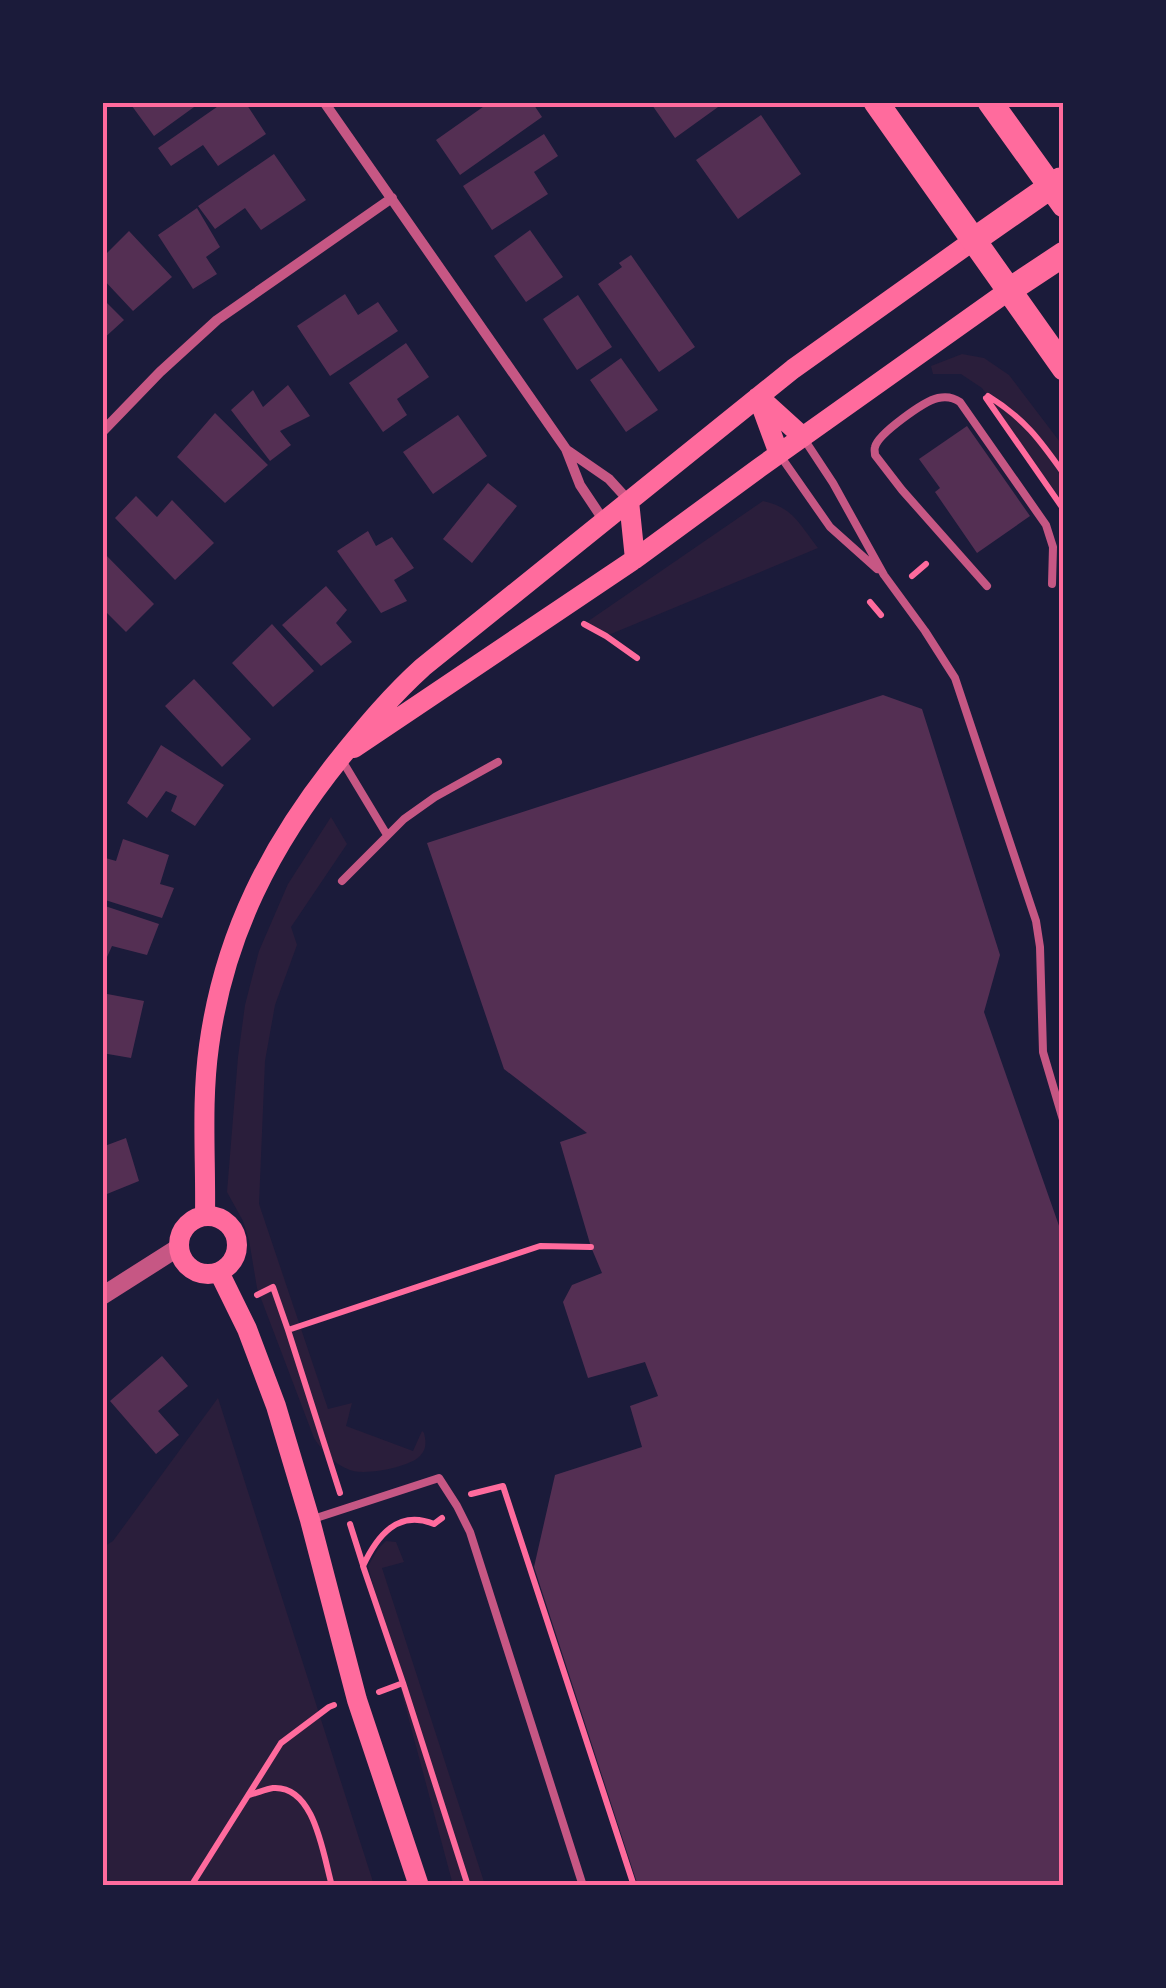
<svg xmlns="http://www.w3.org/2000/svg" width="1166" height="1988" font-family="'Fira Sans',sans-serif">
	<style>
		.green { fill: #2a1e3b }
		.building { fill: #542f53 }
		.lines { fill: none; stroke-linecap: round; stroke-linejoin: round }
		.path { stroke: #ff6b9d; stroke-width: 6 }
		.service { stroke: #c65784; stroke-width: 8 }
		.minor { stroke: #c65784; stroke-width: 10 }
		.tertiary { stroke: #c65784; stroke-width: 18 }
		.secondary { stroke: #ff6b9d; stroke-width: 20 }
		.primary { stroke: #ff6b9d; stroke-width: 25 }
		.neatline { fill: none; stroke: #ff6b9d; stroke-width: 4 }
	</style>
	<rect width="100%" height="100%" fill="#1b1b3a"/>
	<!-- green -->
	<path class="green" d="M962,354l22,4 25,17 54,71v57l-81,-115 -21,-14h-28l-2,-8z
		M763,501c30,6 37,24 55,47l-212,88 -22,-12z
		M331,817l16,27 -56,83 6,18 -22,60 -10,56 -6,143 69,205 24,-6 -6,23 67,25 9,-20 2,2c2,8 3,16 -4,23 -10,11 -56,20 -70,14 -16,-6 -27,-18 -36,-32l-57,-150 -8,-48 -6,-19 -16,-29 11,-135 7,-52 14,-54 29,-67z
		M218,1398l156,487h-271l-1,-337 11,-7z
		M386,1541l10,1 8,20 -22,6 103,317h-32l-85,-319 10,-17z"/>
	<!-- building -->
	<path class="building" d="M129,102h72l-47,34z
		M224,102h21l21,32 -48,32 -15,-21 -32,21 -13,-18z
		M490,102h42l10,15 -82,58 -24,-35z
		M650,102h75l-50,36z
		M761,115l40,59 -63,45 -42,-59z
		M544,134l14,22 -24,16 14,22 -56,36 -29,-44z
		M274,154l32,46 -45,30 -16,-22 -30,21 -17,-23z
		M197,208l23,39 -14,10 11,17 -24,15 -35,-54z
		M530,230l33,47 -37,25 -32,-46z
		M129,231l43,46 -39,34 -31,-33v-20z
		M631,255l64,92 -36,25 -61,-88 24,-17 -3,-4z
		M345,294l13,21 20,-13 20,29 -68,45 -33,-50z
		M578,295l34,52 -35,23 -34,-51z
		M102,298l22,22 -22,20z
		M406,343l23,34 -32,22 10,16 -24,17 -34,-49z
		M621,358l37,52 -32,22 -36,-52z
		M288,385l22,31 -30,15 11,14 -21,16 -39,-51 22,-20 10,17z
		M215,413l53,52 -43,38 -48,-46z
		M458,415l29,41 -54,38 -30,-42z
		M967,426l63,90 -53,37 -42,-61 5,-4 -21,-29z
		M488,483l29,23 -45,57 -29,-24z
		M136,496l21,21 15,-17 42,43 -39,37 -60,-62z
		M368,531l8,15 16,-9 22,31 -20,12 13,21 -26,12 -44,-62z
		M102,551l52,53 -28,28 -24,-24z
		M326,586l21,24 -11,13 16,19 -31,24 -39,-41z
		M272,624l42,47 -41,36 -41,-44z
		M194,679l57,60 -29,28 -57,-61z
		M883,695l39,14 78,246 -16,57 80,228v646h-426l-104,-319 21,-92 87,-28 -12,-41 28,-10 -13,-34 -57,16 -25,-76 9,-17 30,-12 -11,-26 -31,-105 27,-9 -83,-64 -77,-226z
		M161,745l63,40 -29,41 -24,-15 6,-15 -11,-5 -19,27 -20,-15z
		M123,839l46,16 -9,29 14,4 -12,30 -60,-19v-42l14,4z
		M102,905l57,19 -12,31 -35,-9 -10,22z
		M102,993l42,8 -13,57 -29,-5z
		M126,1138l13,43 -37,15v-49z
		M162,1356l26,30 -30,25 21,24 -23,19 -46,-53z"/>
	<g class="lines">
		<!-- path -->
		<path class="path" d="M988,396c36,22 52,44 76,78
			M986,398l78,112
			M912,576l14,-12
			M870,602l11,13
			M584,624l22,12 31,22
			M257,1295l16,-8 15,43
			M340,1493l-52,-163 252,-84 51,1
			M471,1494l32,-8 131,400
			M350,1524l13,41
			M403,1683l65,203
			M379,1692l24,-9 -40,-117c14,-30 35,-57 71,-42l8,-6
			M249,1795c8,-2 17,-6 24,-7 42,-3 50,67 59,98
			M191,1886l90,-143 48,-36 5,-2"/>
		<!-- service -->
		<path class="service" d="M804,439l29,44 51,92 41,56 30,47 81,243 4,26 3,105 21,71
			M779,454l51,73 47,42
			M987,586l-85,-96 -27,-35c0,-3 -1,-6 0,-8 3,-13 49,-46 63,-49 9,-2 15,-1 22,4l86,123 7,22 -1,37
			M343,762l44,73
			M342,881l62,-62 31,-22 63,-35
			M310,1520l129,-42 18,28 13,26 113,354"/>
		<!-- minor -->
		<path class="minor" d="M324,102l242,347 14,36 24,36
			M102,432l58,-60 57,-52 175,-122
			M567,450l42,29 20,22"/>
		<!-- tertiary -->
		<path class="tertiary" d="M102,1296l77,-49"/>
		<!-- secondary -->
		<path class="secondary" d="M758,397l21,57
			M760,398l43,39
			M629,501l6,58
			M354,748l281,-189 124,-91 249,-177
			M205,1215c1,-56 -4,-112 4,-169 15,-111 62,-202 132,-289 26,-32 51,-62 82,-90l370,-298 181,-129
			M179 1245a29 29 0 1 1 58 0a29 29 0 1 1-58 0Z
			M219,1272l28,57 29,77 34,114 47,180 62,186"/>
		<!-- primary -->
		<path class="primary" d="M876,102l188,266
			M990,102l74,103
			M974,240l86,-60
			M1008,291l56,-37"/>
	</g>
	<!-- border -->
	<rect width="1166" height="1988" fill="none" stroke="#1b1b3a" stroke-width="210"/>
	<rect x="105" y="105" width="956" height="1778" class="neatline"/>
</svg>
